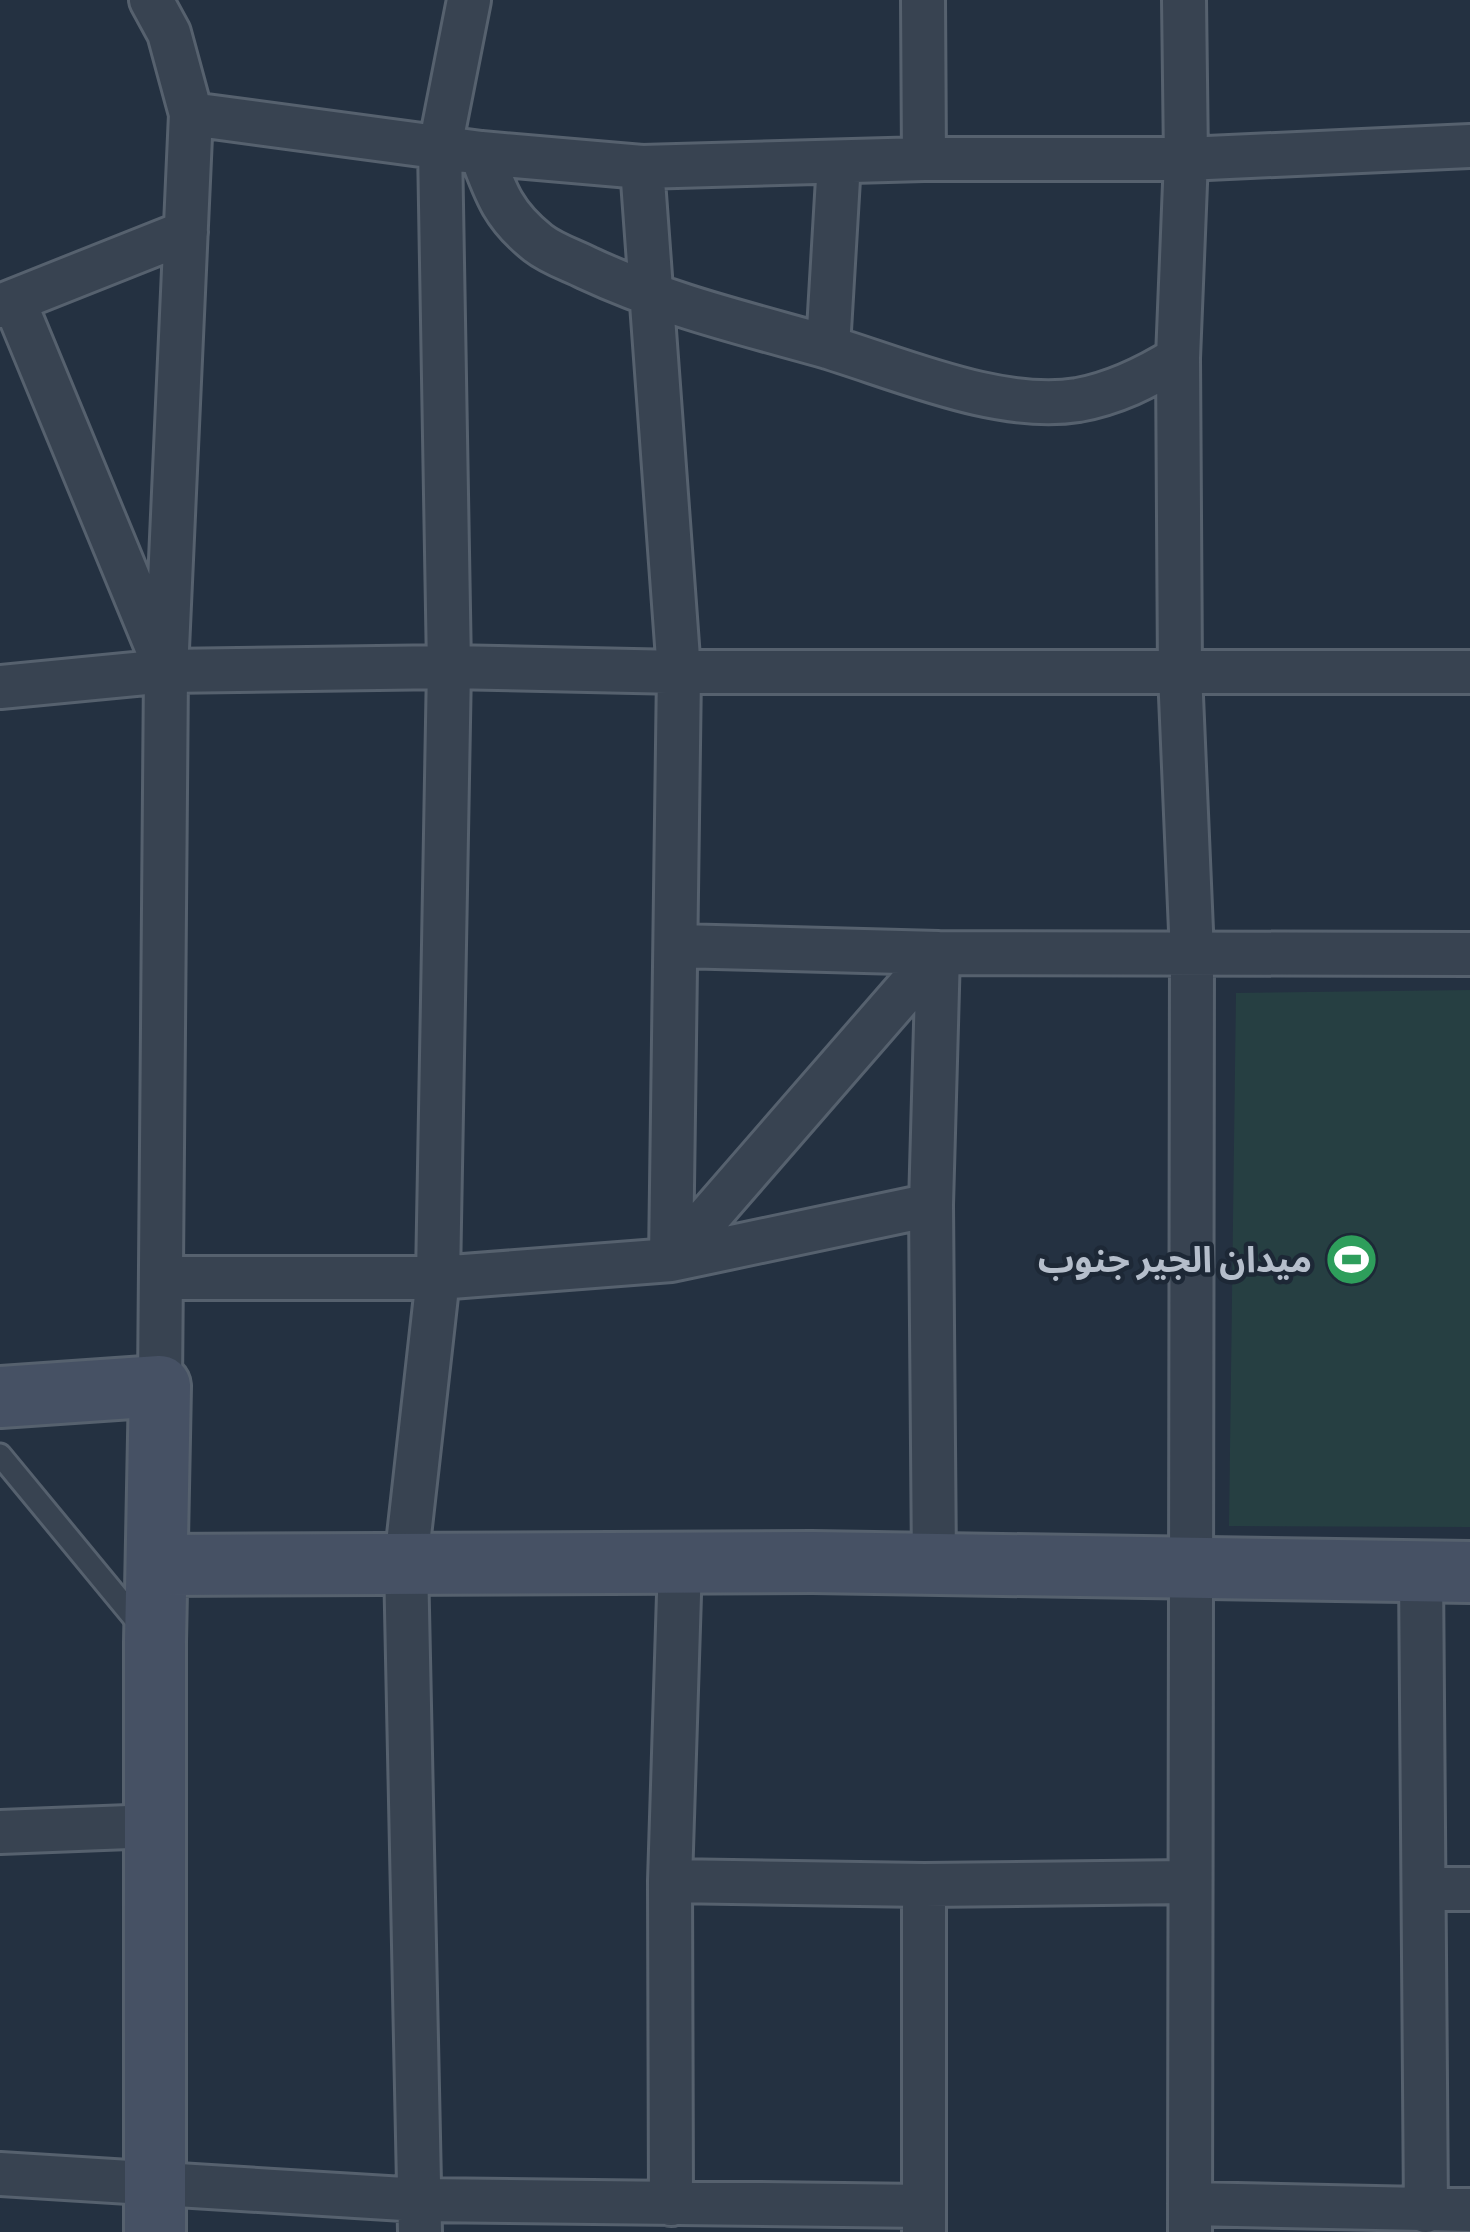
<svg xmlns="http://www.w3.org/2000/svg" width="1470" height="2232" font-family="Barlow,'Noto Sans Arabic',sans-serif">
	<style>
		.green { fill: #263f42 }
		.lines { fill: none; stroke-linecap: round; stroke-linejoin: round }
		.lane-casing { stroke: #56616e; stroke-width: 27 }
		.street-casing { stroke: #56616e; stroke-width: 48 }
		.secondary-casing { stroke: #56616e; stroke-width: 66 }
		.lane { stroke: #384351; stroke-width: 21 }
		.street { stroke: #384351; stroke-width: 42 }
		.secondary { stroke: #465164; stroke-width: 60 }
		.labels { text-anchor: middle; stroke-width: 9; stroke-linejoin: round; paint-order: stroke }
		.poi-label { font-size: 36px; font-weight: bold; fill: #b5becb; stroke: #1d2836; text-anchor: end }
	</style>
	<rect width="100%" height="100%" fill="#243141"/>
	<!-- green -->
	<path class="green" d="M1470,990v537l-241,-1 7,-533z"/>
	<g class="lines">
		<defs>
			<path id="lane" d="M0,1455l141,171"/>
			<path id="street" d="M151,0l18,33 22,81 -25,557 -6,715
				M923,0l1,159
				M1184,0l2,159 -8,199 2,315 12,281 -2,1278
				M191,114l290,39 161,14 282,-8h262l284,-13
				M481,153c15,41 23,63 57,90 14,11 33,17 49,25 77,36 152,54 234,77 75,22 177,68 257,55 37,-7 68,-22 100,-42
				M642,167l37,505 -8,588
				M14,301l146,354
				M0,306l186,-74
				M828,347l11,-185
				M0,687l166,-16 283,-4 230,5h791
				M677,946l261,7 532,1
				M671,1260l267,-307
				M161,1278h277l233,-18 260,-55
				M934,1565l-3,-360 7,-252
				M1421,1572l5,639
				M0,1832l155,-6
				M670,1881l254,4 264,-3
				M924,1885v346
				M1425,1889h45
				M0,2174l420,26 504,6
				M671,2204l-1,-323 10,-318
				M1190,2204l280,6
				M420,2232l-14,-670 32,-284 11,-611 -9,-520 29,-147"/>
			<path id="secondary" d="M0,1397l160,-11 -5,256v590
				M159,1565l653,-3 658,10"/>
		</defs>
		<!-- lane casing -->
		<use href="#lane" class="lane-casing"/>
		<!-- street casing -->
		<use href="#street" class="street-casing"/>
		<!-- secondary casing -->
		<use href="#secondary" class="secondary-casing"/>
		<!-- lane -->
		<use href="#lane" class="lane"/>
		<!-- street -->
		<use href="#street" class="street"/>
		<!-- secondary -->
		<use href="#secondary" class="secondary"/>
	</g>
	<!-- icons -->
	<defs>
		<symbol id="stadium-disc" viewBox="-11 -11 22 22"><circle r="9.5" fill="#2e9e5b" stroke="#1d2836"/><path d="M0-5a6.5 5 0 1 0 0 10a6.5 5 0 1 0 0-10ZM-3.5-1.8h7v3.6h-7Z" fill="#fff"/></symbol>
	</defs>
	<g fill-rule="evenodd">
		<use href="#stadium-disc" x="1322" y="1230" width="59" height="59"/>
	</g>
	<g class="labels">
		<!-- poi labels -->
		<g class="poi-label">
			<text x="1312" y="1272">ميدان الجير جنوب</text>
		</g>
	</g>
</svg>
